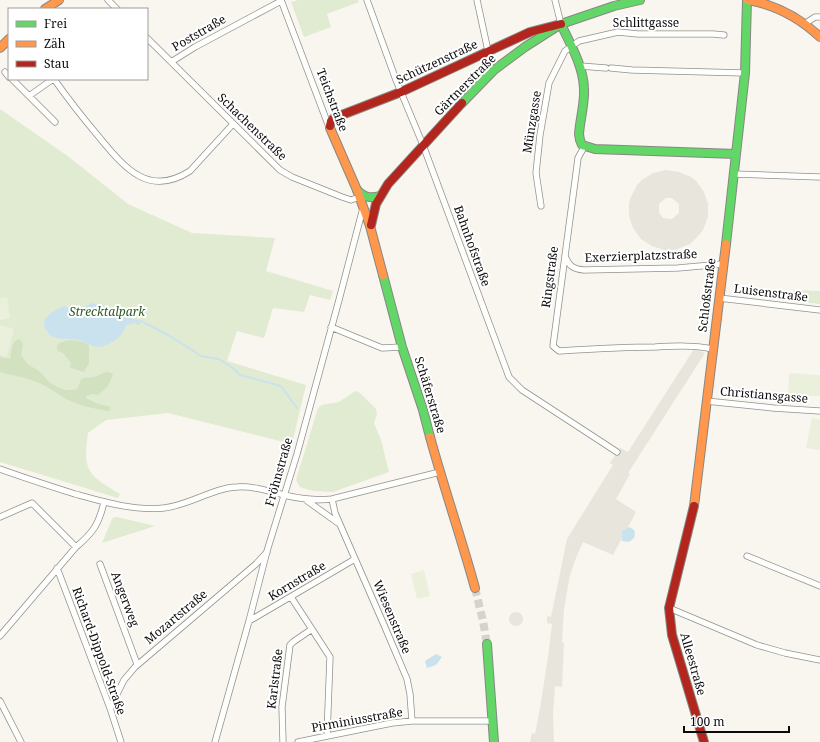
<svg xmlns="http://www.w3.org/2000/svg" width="820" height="742" font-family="'Noto Serif',serif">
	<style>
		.green { fill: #e1ebd1 }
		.forest { fill: #d2e2c1 }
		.pitch { fill: #eaf0db }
		.plaza { fill: #e8e5dc; fill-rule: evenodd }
		.water { fill: #cae1ee }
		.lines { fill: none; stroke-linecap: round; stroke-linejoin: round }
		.stream { stroke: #cae1ee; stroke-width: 2 }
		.secondary-tunnel { stroke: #d4d3cd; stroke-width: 8; stroke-dasharray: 8 4; stroke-linecap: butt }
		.street-casing { stroke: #92918e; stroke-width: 7 }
		.fast-casing { stroke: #888784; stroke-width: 10 }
		.slow-casing { stroke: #888784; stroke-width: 10 }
		.jam-casing { stroke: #888784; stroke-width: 10 }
		.street { stroke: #fefefd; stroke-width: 5.5 }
		.fast { stroke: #63d668; stroke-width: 8 }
		.slow { stroke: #ff974d; stroke-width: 8 }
		.jam { stroke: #b3261e; stroke-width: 8 }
		.labels { text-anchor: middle; stroke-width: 4; stroke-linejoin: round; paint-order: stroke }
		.street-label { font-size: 12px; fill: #0b0b0b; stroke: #fff }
		.park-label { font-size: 12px; font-style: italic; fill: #2e5924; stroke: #fff }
	</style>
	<rect width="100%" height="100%" fill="#f8f6ef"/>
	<!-- green -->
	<path class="green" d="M298,0h60l1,2 -32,12 4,13 -27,10 -13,-35z
		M0,109l69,48 59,47 64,29 83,5 -9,33 67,20 -3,9 -20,-5 -6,17 -31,-4 -9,30 -27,-7 -10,30 79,24 -14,59 -124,-31 -62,7 -18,13c-6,39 1,42 32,61l-2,4 -118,-36z
		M794,290l26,1v13l-29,-3 1,-9z
		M355,391l4,1 17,17 1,5 -3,9 7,17 8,32 -56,20 -20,-1 -13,-4 -4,-7 22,-72 4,-3 17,-3z
		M114,517h3l38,9 -53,17 10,-24z"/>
	<!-- forest -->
	<path class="forest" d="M20,339l3,5 -2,11c8,13 9,9 19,17 3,2 4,5 6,7 9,8 21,15 32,9l3,-9c4,-2 9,-1 13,-2 9,-2 9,-8 19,-3l-5,12 -10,9 -6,-1 -6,2v2l12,6 13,3 -2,4c-14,-2 -28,-5 -41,-11 -10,-5 -19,-13 -29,-17 -13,-6 -26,-7 -39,-11v-15l10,2 2,-13 4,-6z
		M69,340l15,2 5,3v18l-5,9 -13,-4 -1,-1 1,-4 -7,-9 -7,-4v-4l2,-3z"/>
	<!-- pitch -->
	<path class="pitch" d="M7,297l3,21 -10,2v-22z
		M0,325l14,4 -7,28 -7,-2z
		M789,373l31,2v21l-32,-1z
		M812,418l8,2v30l-14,-2z
		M424,570l6,26 -13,3 -6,-25z"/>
	<!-- plaza -->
	<path class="plaza" d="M666,170l13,2 12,5 5,4 8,11 4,12v13l-5,13 -4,5 -9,9 -13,5 -6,1h-7l-12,-4 -11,-7 -8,-11 -4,-12v-13l2,-6 6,-12 5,-5 11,-7zM666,198h6l7,6v9l-7,6 -9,-1 -4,-5v-9z
		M694,349l11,4 -77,120 2,1 -14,25 20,13 -23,43 -30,-13 -7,16 -6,17 -6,34 -2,33 2,1 -2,44 -7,-1 -2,27 1,29h-24l2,-9 3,1 5,-26 8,-51 4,-33 -5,-1v-7l4,1 16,-78 46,-74 -3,-2 10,-15 8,4z
		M509 619a7 7 0 1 1 14 0a7 7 0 1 1-14 0Z"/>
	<!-- water -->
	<path class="water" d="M92,303c7,3 18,2 20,10l29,8 -1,3 -3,1 -2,-2 -9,2c-2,12 -21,25 -33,21 -5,-2 -10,-5 -15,-6 -7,-2 -17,0 -24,-3 -3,-1 -6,-3 -7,-6 -10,-12 8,-22 18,-25 9,7 18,2 27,-3z
		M629,527l4,2 2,3 -1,6 -5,4 -7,-1v-10z
		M436,654l6,3 -6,8 -9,3 -2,-7z"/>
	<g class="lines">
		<!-- stream -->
		<path class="stream" d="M141,321l29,15 31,20 18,3 14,9 7,7 41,11 16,22"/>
		<!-- secondary-tunnel -->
		<path class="secondary-tunnel" d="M475,588l8,33 4,23"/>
		<defs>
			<path id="street" d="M108,0l9,9
				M281,0l48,127
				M367,0l29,80 27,65 86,232 13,13 95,62
				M477,0l11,51
				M555,0l6,24
				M806,23l9,-6h5
				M147,38l133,132 12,7 50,20 9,3 9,-3
				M171,62l24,-15 86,-46
				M580,66l26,2
				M611,68l21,2 113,3
				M5,72l4,5
				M12,79l17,17 24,-17
				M54,79c14,20 29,39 45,58 25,30 49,61 91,34l43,-47
				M29,96l26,26
				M584,147l-6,11 -1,8 -24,180 6,5c32,-2 64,-4 96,-4 19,-1 39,-2 58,2
				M734,174l86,3
				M541,206l-5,-33 4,-38 9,-52 16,-32 14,-10 39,-9 20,2h75l11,1
				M565,256c4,10 8,13 19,14l94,-2 45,-4
				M719,298l101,12
				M331,327l51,21 20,-1
				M706,401l67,7 47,3
				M0,469c25,9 50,17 75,25 29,8 59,17 89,14 26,-3 48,-20 73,-21 16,-1 32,4 47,8 17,4 32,6 48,4l108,-27
				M332,499l3,14 49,112 23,54 3,15 2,27
				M306,500l32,23
				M0,517l32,-14 44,44
				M747,556l73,30
				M100,564l37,100
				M57,568l53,140 11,34
				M291,597l39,60 -3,79
				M669,608l88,37 28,8 35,7
				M249,621l106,-62
				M0,636l76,-89c17,-14 23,-23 28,-45
				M0,701l21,41
				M110,708l14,-28 11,-13 121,-103 11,-12
				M215,742l34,-121 18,-70 30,-97 42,-154 24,-92
				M283,742l-1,-35 8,-62 3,-3 19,-13
				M298,742l94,-19 20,-2h81"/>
			<path id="fast" d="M561,24c9,20 22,41 23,64 1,15 -4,31 -5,46l1,6 2,5 13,4 141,5
				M462,103l32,-33 31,-23 36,-23 53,-18 26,-6
				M357,190c7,7 13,9 23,6
				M726,244l19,-171 2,-73
				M383,275l19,72 21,63 7,27
				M487,644l7,98"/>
			<path id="slow" d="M748,0c28,5 51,17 72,37
				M45,9l14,-9
				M0,48l9,-9
				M330,126v2l27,62 13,36 13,49
				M430,437c14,51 31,100 45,151
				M694,506l32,-262"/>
			<path id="jam" d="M330,126l1,-5 3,-3 67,-26 129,-60 31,-8
				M371,225l5,-21 12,-20 74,-81
				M694,506l-25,102 3,27 32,107"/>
		</defs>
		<!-- street casing -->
		<use href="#street" class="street-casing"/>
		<!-- fast casing -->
		<use href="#fast" class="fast-casing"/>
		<!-- slow casing -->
		<use href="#slow" class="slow-casing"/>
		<!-- jam casing -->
		<use href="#jam" class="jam-casing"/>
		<!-- street -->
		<use href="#street" class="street"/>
		<!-- fast -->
		<use href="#fast" class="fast"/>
		<!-- slow -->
		<use href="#slow" class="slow"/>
		<!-- jam -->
		<use href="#jam" class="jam"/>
	</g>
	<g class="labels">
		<!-- street labels -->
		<g class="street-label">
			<text x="646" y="27">Schlittgasse</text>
			<text transform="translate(199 33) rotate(-30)" y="4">Poststraße</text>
			<text transform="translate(437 62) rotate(-25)" y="4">Schützenstraße</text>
			<text transform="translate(465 85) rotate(-45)" y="4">Gärtnerstraße</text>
			<text transform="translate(332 100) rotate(69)" y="4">Teichstraße</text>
			<text transform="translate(532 122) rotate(-81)" y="4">Münzgasse</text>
			<text transform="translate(252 127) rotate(44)" y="4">Schachenstraße</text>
			<text transform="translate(472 246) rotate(70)" y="4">Bahnhofstraße</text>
			<text transform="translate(641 256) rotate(-2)" y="4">Exerzierplatzstraße</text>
			<text transform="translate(550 277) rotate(-82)" y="4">Ringstraße</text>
			<text transform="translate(771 293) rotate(7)" y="4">Luisenstraße</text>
			<text transform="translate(707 295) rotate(-83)" y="4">Schloßstraße</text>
			<text transform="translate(430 395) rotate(73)" y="4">Schäferstraße</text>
			<text transform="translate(764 395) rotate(5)" y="4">Christiansgasse</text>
			<text transform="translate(279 472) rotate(-74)" y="4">Fröhnstraße</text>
			<text transform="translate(297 581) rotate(-31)" y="4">Kornstraße</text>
			<text transform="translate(125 599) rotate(69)" y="4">Angerweg</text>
			<text transform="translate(176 617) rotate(-40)" y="4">Mozartstraße</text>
			<text transform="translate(392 617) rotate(67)" y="4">Wiesenstraße</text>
			<text transform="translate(99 651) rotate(70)" y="4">Richard-Dippold-Straße</text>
			<text transform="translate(693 664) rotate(74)" y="4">Alleestraße</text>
			<text transform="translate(275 679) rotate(-83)" y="4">Karlstraße</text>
			<text transform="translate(357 720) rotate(-10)" y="4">Pirminiusstraße</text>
		</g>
		<!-- park labels -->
		<g class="park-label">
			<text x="107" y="316">Strecktalpark</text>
		</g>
	</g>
	<!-- legend -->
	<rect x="8" y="8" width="140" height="72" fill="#ffffff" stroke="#9d9d9d"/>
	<rect x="16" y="21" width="20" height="6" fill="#63d668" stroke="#9d9d9d"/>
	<text x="44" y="28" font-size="12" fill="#0b0b0b">Frei</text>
	<rect x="16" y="41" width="20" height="6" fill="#ff974d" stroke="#9d9d9d"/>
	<text x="44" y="48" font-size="12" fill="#0b0b0b">Zäh</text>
	<rect x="16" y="61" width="20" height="6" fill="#b3261e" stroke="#9d9d9d"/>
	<text x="44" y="68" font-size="12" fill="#0b0b0b">Stau</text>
	<!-- scale -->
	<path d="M684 726v6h105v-6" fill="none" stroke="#0b0b0b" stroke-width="2"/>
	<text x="690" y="726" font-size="12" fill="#0b0b0b" stroke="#ffffff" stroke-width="3" paint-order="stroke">100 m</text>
</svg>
